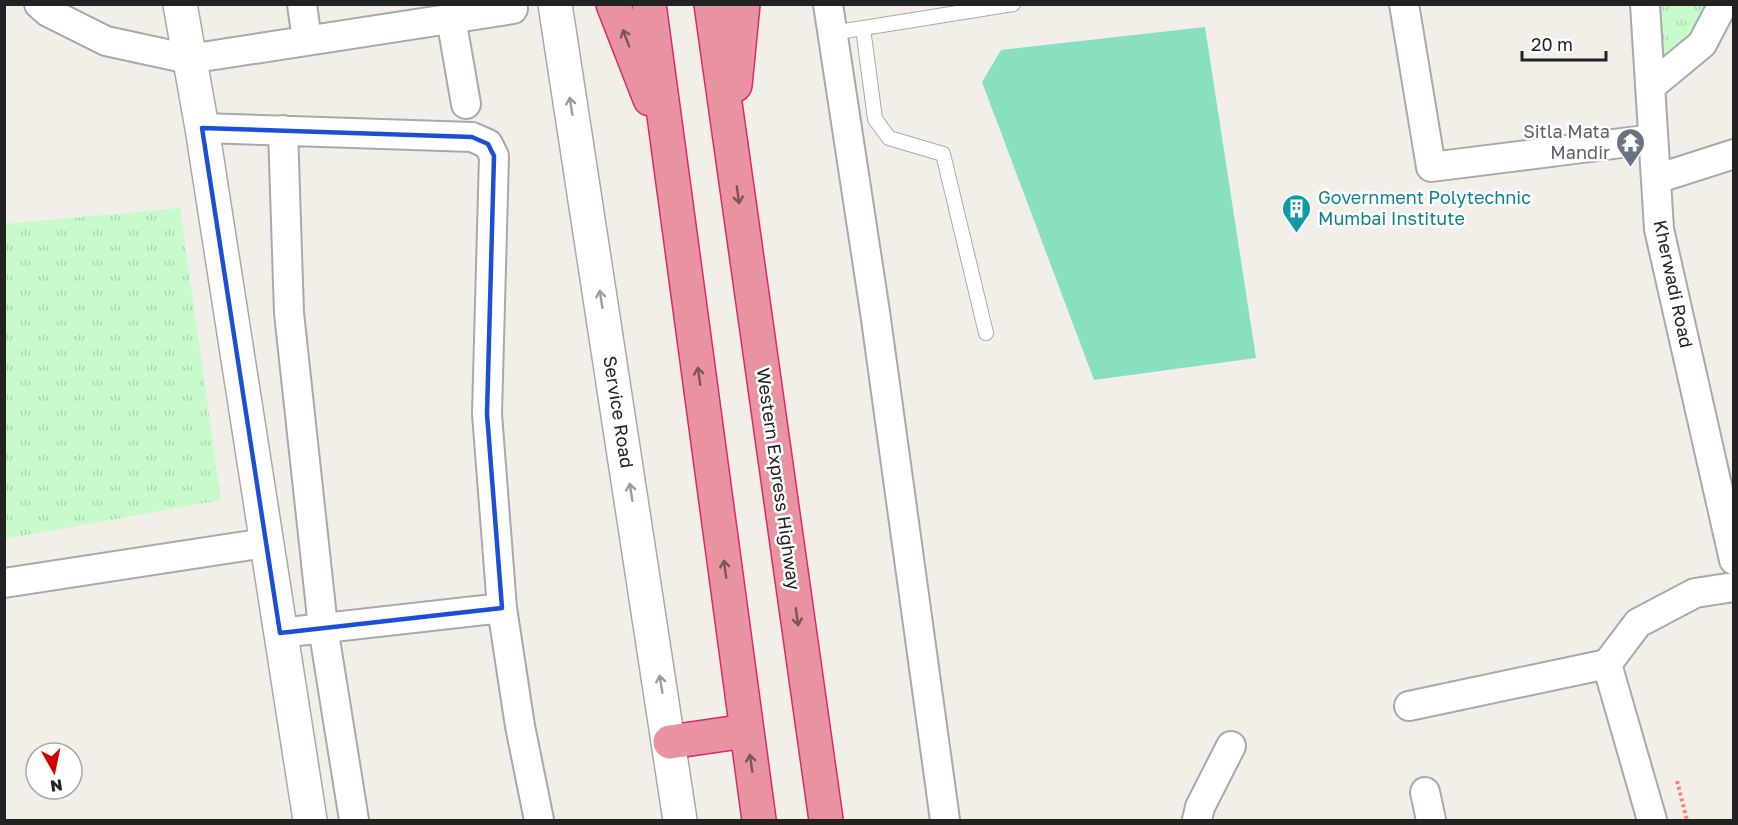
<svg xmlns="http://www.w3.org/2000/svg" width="1738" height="825" font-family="'Golos Text',sans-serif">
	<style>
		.park { fill: url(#park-tufts) }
		.pitch { fill: #88e0be }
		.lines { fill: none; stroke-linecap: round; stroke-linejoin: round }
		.service-casing { stroke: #a9a9a9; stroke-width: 16 }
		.minor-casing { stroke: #a9a9a9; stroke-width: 32 }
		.tertiary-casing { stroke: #a9a9a9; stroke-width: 36 }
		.motorway-casing { stroke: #dc2a67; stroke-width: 36 }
		.path { stroke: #fa8072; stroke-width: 4; stroke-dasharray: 3 3; stroke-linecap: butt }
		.service { stroke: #fff; stroke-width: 14 }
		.minor { stroke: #fff; stroke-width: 28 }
		.tertiary { stroke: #fff; stroke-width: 33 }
		.motorway { stroke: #e892a2; stroke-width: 33 }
		.oneway { stroke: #7b545c }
		.oneway2 { stroke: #9c9c9c }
		.marked { fill: none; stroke: #1d4ed8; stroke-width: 4.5; stroke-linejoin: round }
		.labels { text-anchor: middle; stroke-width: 5; stroke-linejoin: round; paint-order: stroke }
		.worship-label { font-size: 18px; fill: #5b616d; stroke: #fff; text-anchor: end }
		.culture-label { font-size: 18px; fill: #0d838f; stroke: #fff; text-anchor: start }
		.street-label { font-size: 18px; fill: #222; stroke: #fff }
	</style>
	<defs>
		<pattern id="park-tufts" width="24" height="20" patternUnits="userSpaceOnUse" patternTransform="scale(1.5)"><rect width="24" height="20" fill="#c8facc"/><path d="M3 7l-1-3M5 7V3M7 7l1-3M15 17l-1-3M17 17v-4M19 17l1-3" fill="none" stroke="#acd6af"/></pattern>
	</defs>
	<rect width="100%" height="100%" fill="#f2efe9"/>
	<!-- park -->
	<path class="park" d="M1654,5h60l-18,34 -38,25z
		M180,208l41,292 -216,39v-315z"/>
	<!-- pitch -->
	<path class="pitch" d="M1205,27l51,331 -162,22 -112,-298 19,-32z"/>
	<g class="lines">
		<defs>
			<path id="service" d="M863,28l12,91 14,19 54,16 43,179
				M832,33l181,-29"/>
			<path id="minor" d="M39,4l9,8 58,29 83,18 324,-50
				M302,4l5,37
				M828,4l47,308 70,508
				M1404,4l27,163 222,-28
				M1645,4l14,225 75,331
				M451,18l15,86
				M1650,87l52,-43 21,-40
				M202,128l270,9 16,7 6,12 -7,258 15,194 18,118 19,94
				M283,130l6,183 34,314 31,193
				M1656,179l78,-25
				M4,583l261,-40
				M280,633l222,-25
				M1607,664l45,156
				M1409,706l198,-42 31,-41 57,-30 39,-6
				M1425,792l6,28
				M1197,820l3,-13 31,-61"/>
			<path id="tertiary" d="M180,4l22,124 108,692
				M555,4l125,816"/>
			<path id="motorway" d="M613,4l37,95
				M649,4l110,816
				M711,4l115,816
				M735,85l8,-81
				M670,742l76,-11"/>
		</defs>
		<!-- service casing -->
		<use href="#service" class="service-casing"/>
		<!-- minor casing -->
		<use href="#minor" class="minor-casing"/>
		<!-- tertiary casing -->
		<use href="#tertiary" class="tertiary-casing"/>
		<!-- motorway casing -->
		<use href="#motorway" class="motorway-casing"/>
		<!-- path -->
		<path class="path" d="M1677,781l10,39"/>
		<!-- service -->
		<use href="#service" class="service"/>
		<!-- minor -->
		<use href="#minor" class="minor"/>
		<!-- tertiary -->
		<use href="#tertiary" class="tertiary"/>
		<!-- motorway -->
		<use href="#motorway" class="motorway"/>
	</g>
	<!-- one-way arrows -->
	<defs><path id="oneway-shaft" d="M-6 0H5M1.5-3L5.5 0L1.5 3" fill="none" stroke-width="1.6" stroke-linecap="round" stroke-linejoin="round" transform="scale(1.5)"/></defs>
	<g class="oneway">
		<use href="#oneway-shaft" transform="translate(626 38) rotate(-111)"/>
		<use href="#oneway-shaft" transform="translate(738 195) rotate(82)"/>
		<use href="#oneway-shaft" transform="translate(699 376) rotate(-98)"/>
		<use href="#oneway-shaft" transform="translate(725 569) rotate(-98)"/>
		<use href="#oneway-shaft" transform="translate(797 617) rotate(82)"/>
		<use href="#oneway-shaft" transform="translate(751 763) rotate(-98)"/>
	</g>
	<g class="oneway2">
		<use href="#oneway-shaft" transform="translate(571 106) rotate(-99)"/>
		<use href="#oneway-shaft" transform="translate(601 299) rotate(-99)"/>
		<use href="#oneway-shaft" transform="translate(631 492) rotate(-99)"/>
		<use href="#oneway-shaft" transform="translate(661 684) rotate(-99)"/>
	</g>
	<!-- marked area -->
	<path class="marked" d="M202,128l270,9 16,7 6,12 -7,258 15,194 -222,25z"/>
	<!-- icons -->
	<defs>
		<symbol id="temple-pin" viewBox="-11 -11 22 30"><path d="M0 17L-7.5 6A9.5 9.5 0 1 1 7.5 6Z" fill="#6b7280" stroke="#fff"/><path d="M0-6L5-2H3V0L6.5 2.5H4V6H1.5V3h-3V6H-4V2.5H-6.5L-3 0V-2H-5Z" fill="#fff"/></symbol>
		<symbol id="building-pin" viewBox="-11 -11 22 30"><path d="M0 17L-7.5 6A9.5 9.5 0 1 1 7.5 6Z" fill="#0f9aa8" stroke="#fff"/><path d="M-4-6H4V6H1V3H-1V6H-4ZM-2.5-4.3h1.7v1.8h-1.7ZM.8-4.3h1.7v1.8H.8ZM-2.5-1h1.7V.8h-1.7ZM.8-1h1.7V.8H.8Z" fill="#fff"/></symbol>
	</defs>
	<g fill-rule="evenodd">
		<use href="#temple-pin" x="1614" y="126" width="33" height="45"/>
		<use href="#building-pin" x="1280" y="192" width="33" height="45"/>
	</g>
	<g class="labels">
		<!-- worship labels -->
		<g class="worship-label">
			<text x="1610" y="138">Sitla Mata<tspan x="1610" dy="21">Mandir</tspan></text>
		</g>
		<!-- culture labels -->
		<g class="culture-label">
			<text x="1318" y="204">Government Polytechnic<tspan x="1318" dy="21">Mumbai Institute</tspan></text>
		</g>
		<!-- street labels -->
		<g class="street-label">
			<text transform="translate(1673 284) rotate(78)" y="6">Kherwadi Road</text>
			<text transform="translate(618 412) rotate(81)" y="6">Service Road</text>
			<text transform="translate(778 479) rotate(82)" y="6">Western Express Highway</text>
		</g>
	</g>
	<!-- border -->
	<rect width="1738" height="825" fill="none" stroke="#222222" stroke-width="12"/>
	<!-- north arrow -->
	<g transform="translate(54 771) rotate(171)"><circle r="28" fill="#ffffff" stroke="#a7a7a7" stroke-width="1.5"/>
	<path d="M0-4.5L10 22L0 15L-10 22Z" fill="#d40000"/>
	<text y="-9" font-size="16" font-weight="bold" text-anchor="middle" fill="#222222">N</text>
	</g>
	<!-- scale -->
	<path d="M1522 51v9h84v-9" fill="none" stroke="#222222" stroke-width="3"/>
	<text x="1531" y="51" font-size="18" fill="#222222" stroke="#ffffff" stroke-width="4.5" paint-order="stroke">20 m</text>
</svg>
